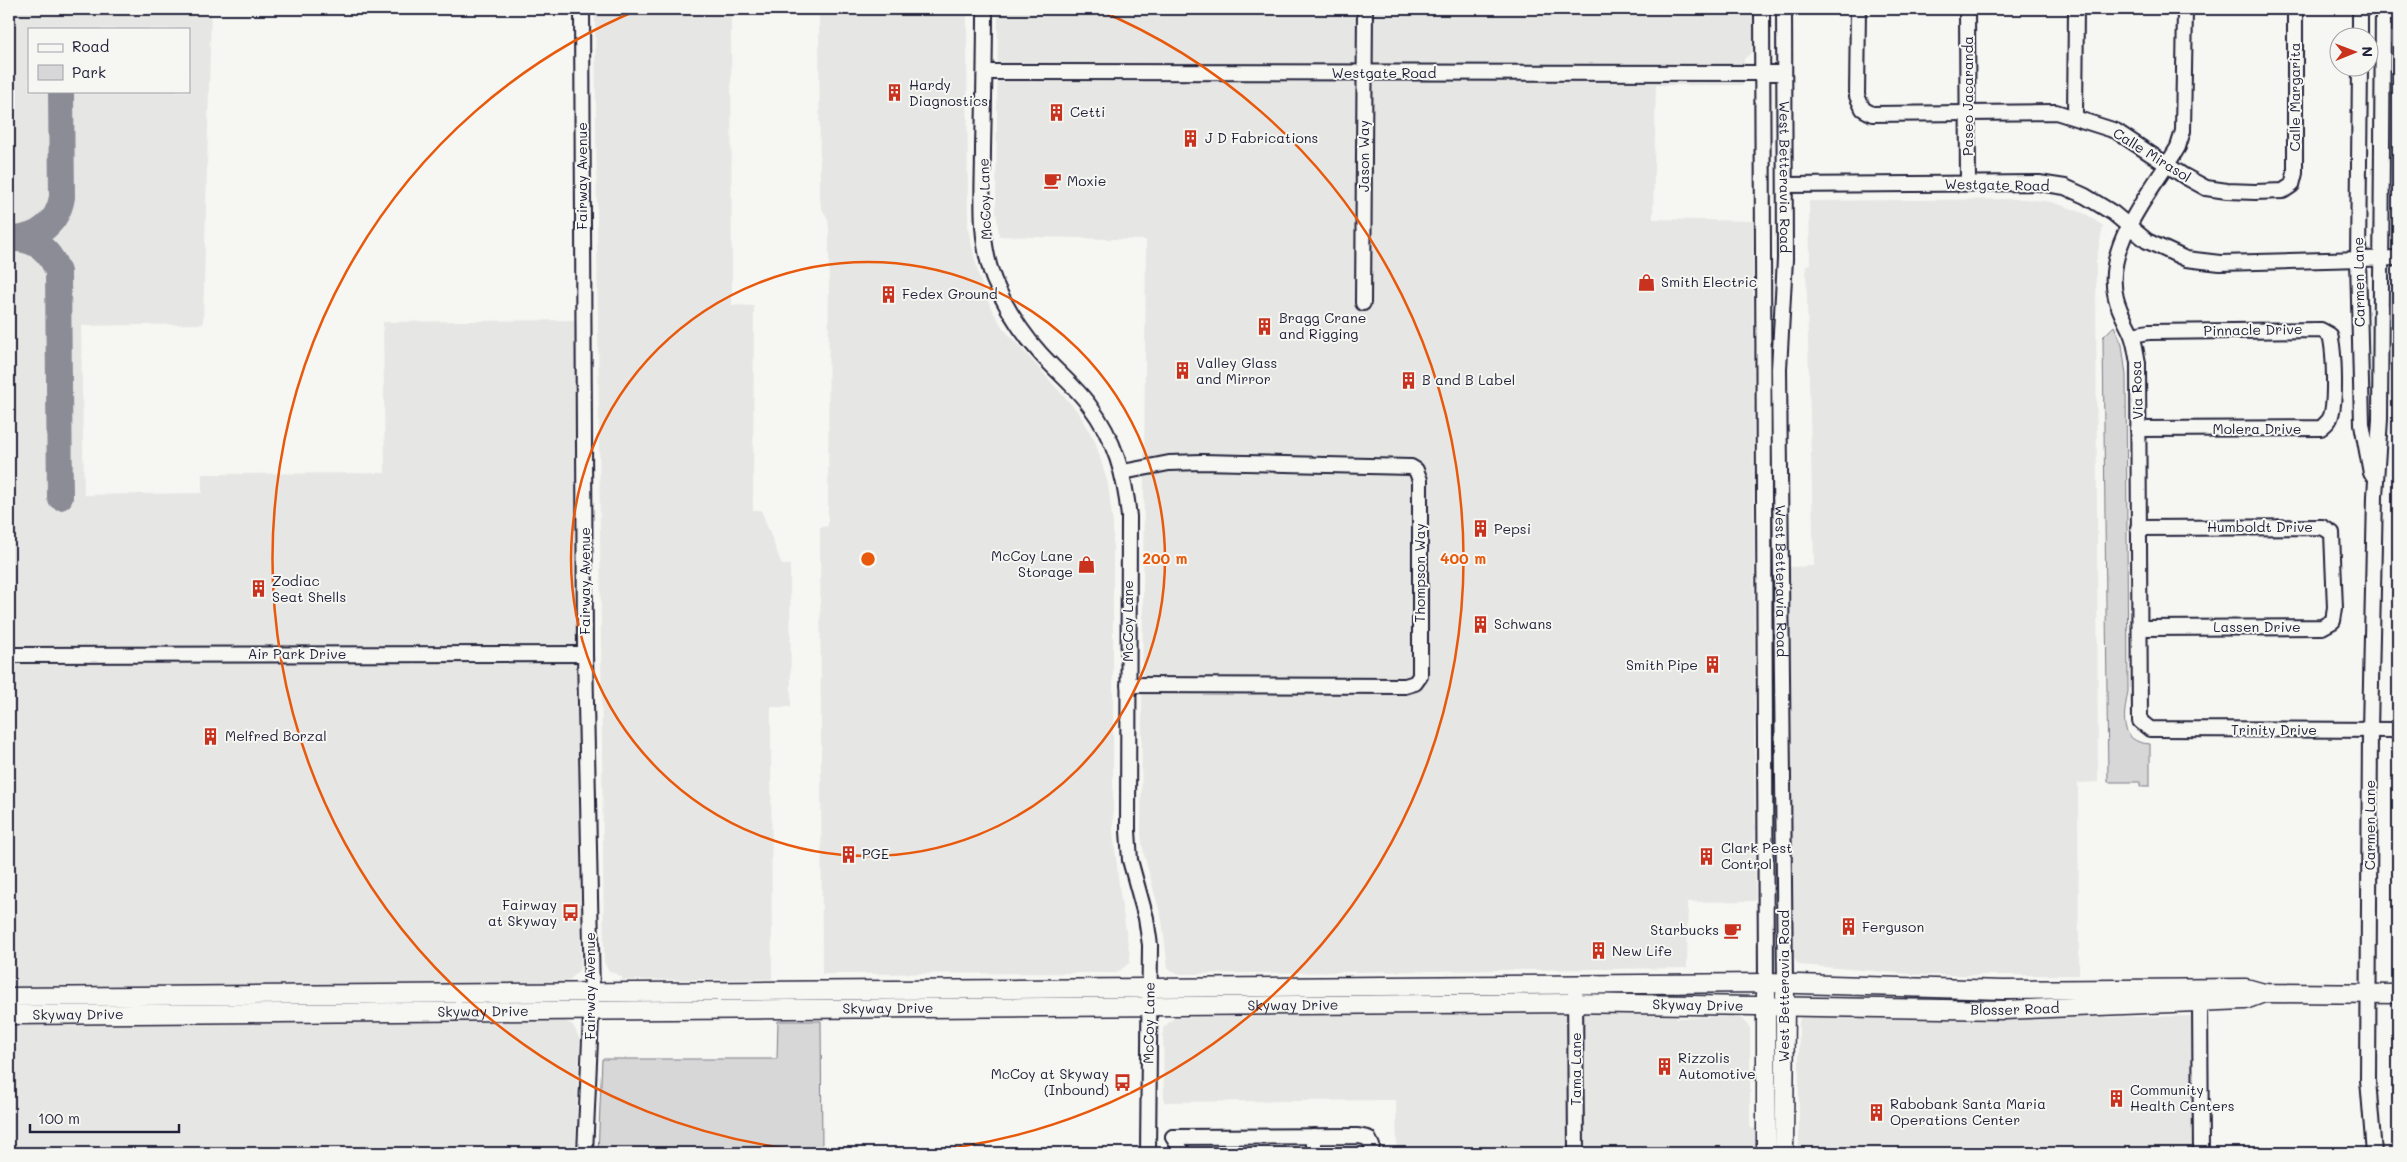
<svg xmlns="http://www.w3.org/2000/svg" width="2407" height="1162" font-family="Mali,sans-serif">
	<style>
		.built { fill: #e6e6e4; fill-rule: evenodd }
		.green { fill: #d7d7d7; stroke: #7c7c89 }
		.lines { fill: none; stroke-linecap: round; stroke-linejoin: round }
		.taxiway { stroke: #8c8c96; stroke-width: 26 }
		.minor-casing { stroke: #22223b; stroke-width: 18 }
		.major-casing { stroke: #22223b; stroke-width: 21 }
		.minor { stroke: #f6f6f2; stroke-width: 14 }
		.major { stroke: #f6f6f2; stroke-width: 18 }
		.ring { fill: none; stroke: #e8590c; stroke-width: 2.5 }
		.labels { text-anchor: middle; stroke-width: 4; stroke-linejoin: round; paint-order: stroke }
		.street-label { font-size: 14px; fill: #22223b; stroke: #f6f6f2 }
		.poi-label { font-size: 14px; fill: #22223b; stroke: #f6f6f2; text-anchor: start }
		.centre { fill: #e8590c; stroke: #f6f6f2; stroke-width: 2.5 }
		.ring-label { font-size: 15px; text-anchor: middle; font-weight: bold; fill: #e8590c; stroke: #f6f6f2; stroke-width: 4; stroke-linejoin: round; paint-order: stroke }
	</style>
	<rect width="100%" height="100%" fill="#f6f6f2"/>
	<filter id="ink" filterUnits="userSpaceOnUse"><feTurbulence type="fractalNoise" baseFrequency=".02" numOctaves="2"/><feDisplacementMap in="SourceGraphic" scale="10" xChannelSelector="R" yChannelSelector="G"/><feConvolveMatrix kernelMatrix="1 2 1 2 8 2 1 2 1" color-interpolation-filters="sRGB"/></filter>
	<g filter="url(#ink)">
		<!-- built -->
		<path class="built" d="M9,9h202l-8,315 -122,2 3,169 118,-2v-19l183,-1 -2,-151 192,-2 6,639 -1,10 -10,11 -9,3 -552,5v-517h6l-2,-201 -4,-4zM29,29h160v62h-160z
			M595,9h136l1,296 22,1 -1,204h8l21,55h8l1,142h-20l1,272 -150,1v-3l-14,-7 -4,-8z
			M819,9h148l1,220 11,48 11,29 13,22 76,85 16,28 13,43 5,40v307l7,63 10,62v6l-13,11 -295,1 -2,-447 8,-1 1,-297 -1,-10 -7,-12 -1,-9z
			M998,9h755v37l-1,6 -8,7 -1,26h-87l-3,134 100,2 2,680 -67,1 -1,66 -510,6 -9,-6 -6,-48 -18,-65 -3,-20 5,-595 -147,-4 -3,-25z
			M2024,199l27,3 16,5 19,7 17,12 -7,36 2,520 -20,1 1,192h-155l-124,-10 -3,-2 -3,-6 -1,-29 -3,-361 24,-1 -8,-301 4,-1 -1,-63z
			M1550,1012l126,3 1,3 62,-2 11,12v100l7,1v24h-360l-1,-53 -232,2 -1,-74 11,-10z
			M1805,1014l191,4 213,-2 -5,6v131h-405v-129l1,-6z
			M559,1018l14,7 7,15 -5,113h-566v-130z"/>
		<!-- green -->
		<path class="green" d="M2114,326l8,19 4,30 2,316c-4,23 -11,51 22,53v42h-10v-4h-32l-5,-445z
			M778,1021h43l1,132h-224l4,-94h175z"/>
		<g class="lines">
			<!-- taxiway -->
			<path class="taxiway" d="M13,239c26,-1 45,-17 49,-42l-1,-106
				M18,239c21,2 33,14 40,33l2,225"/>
			<defs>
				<g id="minor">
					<path d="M582,9l3,645 7,340 -7,159"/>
					<path d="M985,9c0,46 -1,93 -2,140 0,42 -5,91 11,131 11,26 27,52 46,73 16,18 35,33 49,52 26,34 36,71 40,112l-1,314 2,29 16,58 4,27 -2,208"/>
					<path d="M1762,9l4,974"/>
					<path id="s1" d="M1784,9l1,250 -6,110 6,615"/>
					<path d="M1858,9l-1,87 6,13 9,5 184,-2 60,19 68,45 22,12 21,3 28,1 28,-1 9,-6 3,-12v-164"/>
					<path d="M1967,9l1,174"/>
					<path d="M2185,9l-2,122 -5,16c-25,43 -76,99 -62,151 3,13 10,24 15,35 4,9 5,20 7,30l2,358 10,8 248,1"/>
					<path d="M2383,13h15"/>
					<path d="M2360,38v-29"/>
					<path d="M2360,68l-2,191 4,165 9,49"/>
					<path d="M985,72l799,1"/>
					<path d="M2075,116l1,-107"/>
					<path d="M1785,185l254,-2 26,4 20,9 28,17 34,28 39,18 34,4 178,-5"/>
					<path d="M1363,303l2,-294"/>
					<path d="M2132,335l17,-3 172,-2 9,5c4,14 7,73 -1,85 -2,3 -6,6 -8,8l-183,1"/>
					<path d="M1123,472l46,-9 33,-1 209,5 5,3 4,10v196l-5,7 -10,3 -277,-1"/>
					<path d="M2138,528l184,-1 10,6 3,75 -2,13 -11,6 -182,1"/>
					<path d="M9,655l576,-1"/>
					<path d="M1575,984l1,169"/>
					<path d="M2200,1002l1,151"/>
					<path d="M1173,1137l185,-1 10,2 4,8"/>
					<path d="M1173,1137l10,16"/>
					<path d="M1314,1153v-17"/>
					<path d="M2374,1153l-6,-73 2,-350 5,-234 5,-77 3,-410"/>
				</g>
				<g id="major">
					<path d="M1766,994v159"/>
					<path d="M9,997l1757,-14 237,7 243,-2 18,5 134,1"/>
					<path id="s2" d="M9,1015l1558,-12 437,7 241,-10 19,-7"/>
					<path d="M1784,1153l1,-159"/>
				</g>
			</defs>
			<!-- minor casing -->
			<use href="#minor" class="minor-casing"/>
			<!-- major casing -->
			<use href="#major" class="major-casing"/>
			<!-- minor -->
			<use href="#minor" class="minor"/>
			<!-- major -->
			<use href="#major" class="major"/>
		</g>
	</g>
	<!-- distance rings -->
	<g class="ring">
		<circle cx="868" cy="559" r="297"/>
		<path d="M837 1153A595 595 0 0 1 640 9M1096 9A595 595 0 0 1 899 1153"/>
	</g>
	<!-- icons -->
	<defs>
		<symbol id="building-bare" viewBox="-9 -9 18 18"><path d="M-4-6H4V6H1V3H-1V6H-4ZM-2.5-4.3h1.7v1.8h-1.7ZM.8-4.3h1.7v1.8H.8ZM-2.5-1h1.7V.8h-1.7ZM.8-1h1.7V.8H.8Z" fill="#c8321e" stroke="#f6f6f2" stroke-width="2.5" paint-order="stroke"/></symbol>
		<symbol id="cafe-bare" viewBox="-9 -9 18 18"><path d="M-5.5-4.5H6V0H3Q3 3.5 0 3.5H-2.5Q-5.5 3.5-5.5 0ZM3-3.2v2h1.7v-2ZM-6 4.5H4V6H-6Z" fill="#c8321e" stroke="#f6f6f2" stroke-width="2.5" paint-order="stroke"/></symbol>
		<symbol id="shop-bare" viewBox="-9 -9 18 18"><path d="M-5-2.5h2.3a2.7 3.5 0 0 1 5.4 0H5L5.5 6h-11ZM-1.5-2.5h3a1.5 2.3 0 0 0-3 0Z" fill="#c8321e" stroke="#f6f6f2" stroke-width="2.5" paint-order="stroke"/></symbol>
		<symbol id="bus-bare" viewBox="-9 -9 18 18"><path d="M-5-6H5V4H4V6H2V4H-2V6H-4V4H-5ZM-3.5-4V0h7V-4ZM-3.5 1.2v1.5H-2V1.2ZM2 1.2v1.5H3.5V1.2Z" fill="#c8321e" stroke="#f6f6f2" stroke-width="2.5" paint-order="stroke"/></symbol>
	</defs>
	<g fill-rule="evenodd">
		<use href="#building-bare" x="882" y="80" width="25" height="25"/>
		<use href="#building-bare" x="1044" y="100" width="25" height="25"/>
		<use href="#building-bare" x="1178" y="126" width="25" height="25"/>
		<use href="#cafe-bare" x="1040" y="168" width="25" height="25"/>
		<use href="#shop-bare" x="1634" y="270" width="25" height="25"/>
		<use href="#building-bare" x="876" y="282" width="25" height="25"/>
		<use href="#building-bare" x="1252" y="314" width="25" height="25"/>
		<use href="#building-bare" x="1170" y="358" width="25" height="25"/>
		<use href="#building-bare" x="1396" y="368" width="25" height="25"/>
		<use href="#building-bare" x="1468" y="516" width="25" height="25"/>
		<use href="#shop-bare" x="1074" y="552" width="25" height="25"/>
		<use href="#building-bare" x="246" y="576" width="25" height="25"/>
		<use href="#building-bare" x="1468" y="612" width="25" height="25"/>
		<use href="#building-bare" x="1700" y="652" width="25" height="25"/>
		<use href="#building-bare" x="198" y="724" width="25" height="25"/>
		<use href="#building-bare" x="836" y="842" width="25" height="25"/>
		<use href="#building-bare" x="1694" y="844" width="25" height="25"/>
		<use href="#bus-bare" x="558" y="900" width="25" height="25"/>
		<use href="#building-bare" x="1836" y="914" width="25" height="25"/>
		<use href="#cafe-bare" x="1720" y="918" width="25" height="25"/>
		<use href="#building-bare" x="1586" y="938" width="25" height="25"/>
		<use href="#building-bare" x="1652" y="1054" width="25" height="25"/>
		<use href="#bus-bare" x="1110" y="1070" width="25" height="25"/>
		<use href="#building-bare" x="2104" y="1086" width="25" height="25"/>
		<use href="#building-bare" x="1864" y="1100" width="25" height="25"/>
	</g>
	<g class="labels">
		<!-- street labels -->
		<g class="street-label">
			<text x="1384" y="78">Westgate Road</text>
			<text transform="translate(1968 96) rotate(-90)" y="5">Paseo Jacaranda</text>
			<text transform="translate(2295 97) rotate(-90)" y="5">Calle Margarita</text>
			<text transform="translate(2152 155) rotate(32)" y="5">Calle Mirasol</text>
			<text transform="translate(1364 156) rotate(-90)" y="5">Jason Way</text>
			<text transform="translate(582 176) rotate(-90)" y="5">Fairway Avenue</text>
			<text dy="5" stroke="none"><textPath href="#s1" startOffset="168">West Betteravia Road</textPath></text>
			<text transform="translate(1997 185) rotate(1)" y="5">Westgate Road</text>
			<text transform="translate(985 199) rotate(-92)" y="5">McCoy Lane</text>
			<text transform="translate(2359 282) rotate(-91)" y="5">Carmen Lane</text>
			<text transform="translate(2253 330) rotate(-1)" y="5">Pinnacle Drive</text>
			<text transform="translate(2137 390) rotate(-92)" y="5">Via Rosa</text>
			<text x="2257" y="434">Molera Drive</text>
			<text x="2260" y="532">Humboldt Drive</text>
			<text transform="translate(1420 573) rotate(-90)" y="5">Thompson Way</text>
			<text transform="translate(585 581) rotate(-90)" y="5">Fairway Avenue</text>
			<text dy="5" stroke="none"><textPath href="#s1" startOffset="572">West Betteravia Road</textPath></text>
			<text transform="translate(1128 621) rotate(-90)" y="5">McCoy Lane</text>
			<text x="2257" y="632">Lassen Drive</text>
			<text x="297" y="659">Air Park Drive</text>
			<text x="2274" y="735">Trinity Drive</text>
			<text transform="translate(2370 825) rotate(-90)" y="5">Carmen Lane</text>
			<text transform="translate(590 986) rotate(-90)" y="5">Fairway Avenue</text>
			<text transform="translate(1784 986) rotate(-90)" y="5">West Betteravia Road</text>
			<text dy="5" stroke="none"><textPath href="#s2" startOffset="1689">Skyway Drive</textPath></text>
			<text dy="5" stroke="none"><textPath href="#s2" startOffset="1284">Skyway Drive</textPath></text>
			<text dy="5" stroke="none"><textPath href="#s2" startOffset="879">Skyway Drive</textPath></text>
			<text dy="5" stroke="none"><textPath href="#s2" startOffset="2006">Blosser Road</textPath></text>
			<text dy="5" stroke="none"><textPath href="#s2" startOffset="474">Skyway Drive</textPath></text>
			<text dy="5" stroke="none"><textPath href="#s2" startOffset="69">Skyway Drive</textPath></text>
			<text transform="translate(1149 1023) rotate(-89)" y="5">McCoy Lane</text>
			<text transform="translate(1576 1069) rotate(-90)" y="5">Tama Lane</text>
		</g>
		<!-- poi labels -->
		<g class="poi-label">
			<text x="909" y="90">Hardy<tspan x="909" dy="16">Diagnostics</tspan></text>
			<text x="1070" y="117">Cetti</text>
			<text x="1205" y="143">J D Fabrications</text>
			<text x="1067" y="186">Moxie</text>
			<text x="1661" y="287">Smith Electric</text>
			<text x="902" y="299">Fedex Ground</text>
			<text x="1279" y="323">Bragg Crane<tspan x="1279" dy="16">and Rigging</tspan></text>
			<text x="1196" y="368">Valley Glass<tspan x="1196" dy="16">and Mirror</tspan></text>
			<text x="1422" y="385">B and B Label</text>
			<text x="1494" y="534">Pepsi</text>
			<text x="1073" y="561" text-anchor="end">McCoy Lane<tspan x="1073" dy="16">Storage</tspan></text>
			<text x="272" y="586">Zodiac<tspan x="272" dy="16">Seat Shells</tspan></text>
			<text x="1494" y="629">Schwans</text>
			<text x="1698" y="670" text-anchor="end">Smith Pipe</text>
			<text x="225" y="741">Melfred Borzal</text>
			<text x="1721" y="853">Clark Pest<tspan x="1721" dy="16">Control</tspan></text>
			<text x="862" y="859">PGE</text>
			<text x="557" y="910" text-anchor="end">Fairway<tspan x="557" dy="16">at Skyway</tspan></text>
			<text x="1862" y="932">Ferguson</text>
			<text x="1719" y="935" text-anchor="end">Starbucks</text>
			<text x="1612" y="956">New Life</text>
			<text x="1678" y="1063">Rizzolis<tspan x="1678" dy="16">Automotive</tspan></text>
			<text x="1109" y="1079" text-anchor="end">McCoy at Skyway<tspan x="1109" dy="16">(Inbound)</tspan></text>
			<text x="2130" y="1095">Community<tspan x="2130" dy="16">Health Centers</tspan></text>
			<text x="1890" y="1109">Rabobank Santa Maria<tspan x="1890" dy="16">Operations Center</tspan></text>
		</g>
	</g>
	<circle cx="868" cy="559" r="8" class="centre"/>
	<g class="ring-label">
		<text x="1165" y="564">200 m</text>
		<text x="1463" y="564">400 m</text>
	</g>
	<!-- margin -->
	<rect width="2407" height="1162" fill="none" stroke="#f6f6f2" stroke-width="30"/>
	<rect x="15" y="15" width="2377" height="1132" fill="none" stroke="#22223b" stroke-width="2" filter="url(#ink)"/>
	<!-- legend -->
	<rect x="28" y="28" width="162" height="65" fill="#f6f6f2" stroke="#a1a1a9"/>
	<rect x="38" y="44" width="25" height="8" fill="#f6f6f2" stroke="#a1a1a9"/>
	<text x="72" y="52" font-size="15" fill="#22223b">Road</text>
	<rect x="38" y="65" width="25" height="15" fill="#d7d7d7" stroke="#a1a1a9"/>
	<text x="72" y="78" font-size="15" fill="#22223b">Park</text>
	<!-- north arrow -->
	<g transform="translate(2354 52) rotate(89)"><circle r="24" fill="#f6f6f2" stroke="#a1a1a9"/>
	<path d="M0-4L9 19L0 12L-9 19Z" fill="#c8321e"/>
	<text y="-8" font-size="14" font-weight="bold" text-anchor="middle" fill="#22223b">N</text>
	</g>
	<!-- scale -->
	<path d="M30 1124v8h149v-8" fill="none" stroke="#22223b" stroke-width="2.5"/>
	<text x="38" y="1124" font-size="15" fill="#22223b" stroke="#f6f6f2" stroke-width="4" paint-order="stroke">100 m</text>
</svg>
